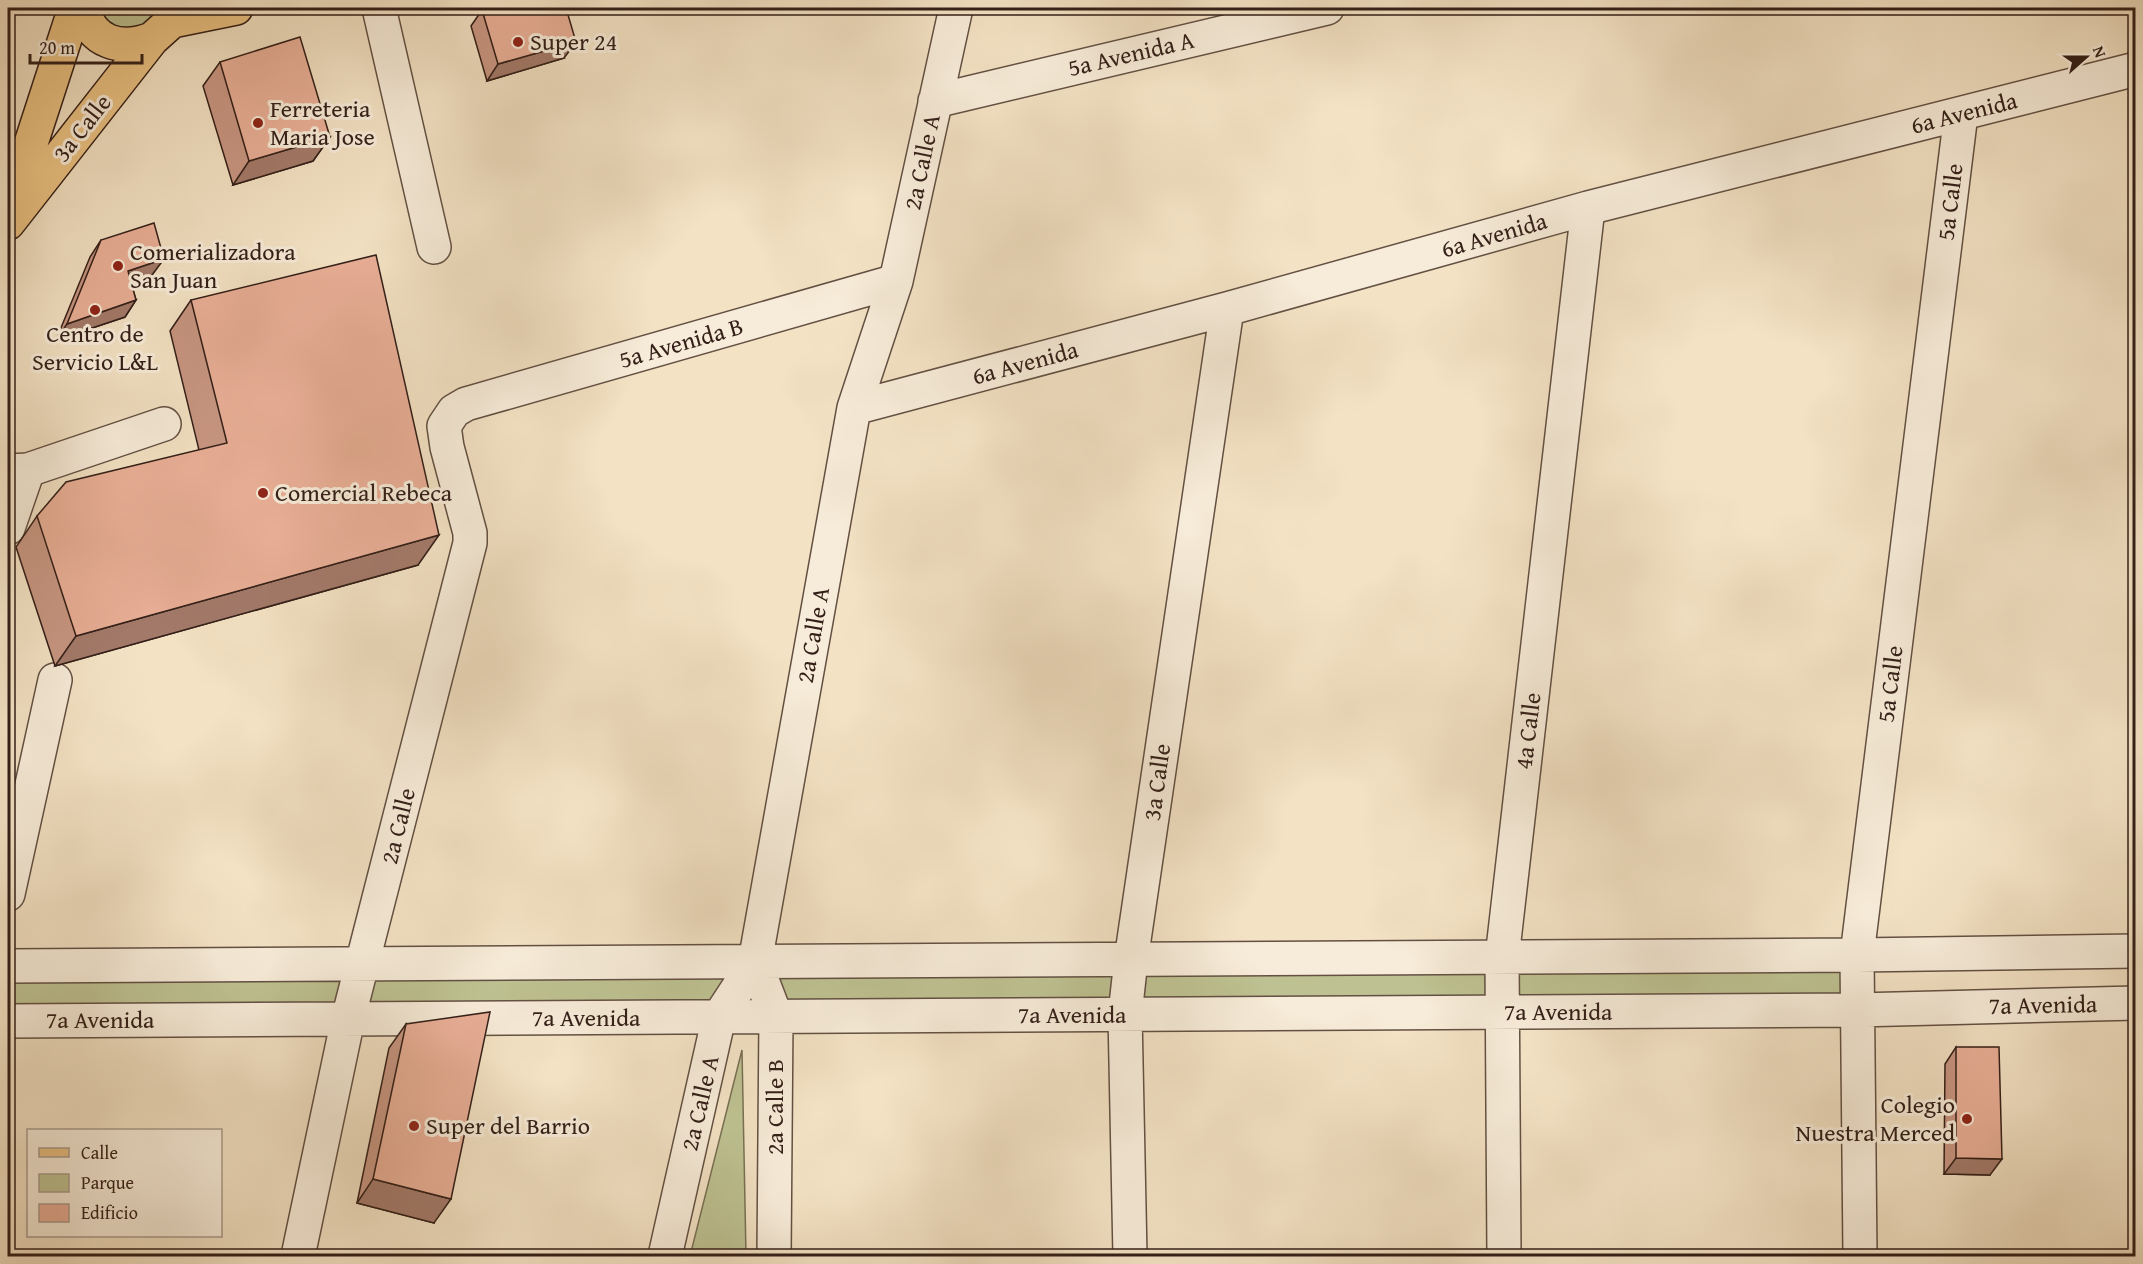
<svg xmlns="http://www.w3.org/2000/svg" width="2143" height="1264" font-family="'Gentium Book Plus',serif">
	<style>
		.green { fill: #bec292; stroke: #787055; stroke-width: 1.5 }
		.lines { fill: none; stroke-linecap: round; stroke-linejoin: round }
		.minor-casing { stroke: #635043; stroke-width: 36 }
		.major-casing { stroke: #331f18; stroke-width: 36 }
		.minor { stroke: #f7ecd9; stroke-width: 33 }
		.major { stroke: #eac182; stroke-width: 33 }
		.wall { fill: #c89682; stroke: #331f18; stroke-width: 1.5 }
		.shaded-wall { fill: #a37a6a; stroke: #331f18; stroke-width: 1.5 }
		.building { fill: #e9af97; stroke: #331f18; stroke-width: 1.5 }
		.poi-dot { fill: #8f2418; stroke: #f7ecd9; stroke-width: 2 }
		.labels { text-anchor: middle; stroke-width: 6; stroke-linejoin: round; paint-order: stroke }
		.poi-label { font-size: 24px; fill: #331f18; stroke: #f7ecd9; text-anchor: start }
		.street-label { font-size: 24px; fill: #331f18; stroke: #f7ecd9 }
	</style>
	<rect width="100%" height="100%" fill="#f3e2c4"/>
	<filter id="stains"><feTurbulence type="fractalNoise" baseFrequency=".00333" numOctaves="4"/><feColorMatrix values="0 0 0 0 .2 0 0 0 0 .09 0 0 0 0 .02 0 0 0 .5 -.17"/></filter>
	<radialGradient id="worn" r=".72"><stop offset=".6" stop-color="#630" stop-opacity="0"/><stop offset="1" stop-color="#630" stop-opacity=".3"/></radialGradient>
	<!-- green -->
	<path class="green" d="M92,8h81l-8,13 -50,12z
		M1857,955v55l-1081,7 -21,-55 -36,55 -711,4v-55z
		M742,1050l4,206h-56z"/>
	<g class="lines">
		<defs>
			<path id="minor" d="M379,8l55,239
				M935,101l392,-93
				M854,408l373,-99 361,-101 548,-139
				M8,471l20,-1 136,-46
				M8,528l20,-58
				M8,894l47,-214
				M755,962l21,55 -2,239
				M8,966l1849,-11 279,-4
				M8,1021l1849,-11 279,-7
				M298,1256l50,-237 122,-476v-10l-23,-86 -3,-21 10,-15 12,-7 430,-123
				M665,1256l54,-239 36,-55 99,-554 42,-127 60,-273
				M1130,1256l-5,-242 6,-54 96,-651
				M1504,1256l-2,-298 86,-750
				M1860,1256l-3,-301 104,-841"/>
			<path id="major" d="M83,8c8,35 38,43 69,31
				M172,21l64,-13
				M10,208l65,-200
				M8,223l144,-184 20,-18 8,-13"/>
		</defs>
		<!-- minor casing -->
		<use href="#minor" class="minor-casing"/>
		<!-- major casing -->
		<use href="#major" class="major-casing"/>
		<!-- minor -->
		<use href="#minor" class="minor"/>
		<!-- major -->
		<use href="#major" class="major"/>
	</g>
	<!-- wall -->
	<path class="wall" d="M482,10l82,48 -77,23 -16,-55z
		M220,62l110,75 -17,24 -80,24 -30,-99z
		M101,240l51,35 -21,8 5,17 -11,17 -69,23 34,-83z
		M191,300l227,265 -363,101 -39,-119 21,-31 162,-66 -29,-119z
		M406,1024l28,199 -77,-20 32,-155z
		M1956,1047l34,128 -46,-1 1,-110z"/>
	<!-- shaded-wall -->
	<path class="shaded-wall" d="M576,42l-12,16 -77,23 11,-17z
		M330,137l-17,24 -80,24 16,-24z
		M164,259l-12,16 -36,13 12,-17z
		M136,300l-11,17 -69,23 11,-16z
		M439,535l-21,30 -363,101 21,-30z
		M1956,1158l46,1 -12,16 -46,-1z
		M373,1179l78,20 -17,24 -77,-20z"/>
	<!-- building -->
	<path class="building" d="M490,8h76l10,34 -78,22 -16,-54z
		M300,37l30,100 -81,24 -29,-99z
		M154,223l10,36 -36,12 8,29 -69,24 34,-84z
		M376,255l63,280 -363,101 -39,-120 29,-34 161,-39 -36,-143z
		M490,1012l-39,187 -78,-20 33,-155z
		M1956,1047h43l3,112 -46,-1z"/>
	<!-- markers -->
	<g class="poi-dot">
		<circle cx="518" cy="42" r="6"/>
		<circle cx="258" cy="123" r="6"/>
		<circle cx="118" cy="266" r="6"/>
		<circle cx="95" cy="310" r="6"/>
		<circle cx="263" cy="493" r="6"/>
		<circle cx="1967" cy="1119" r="6"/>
		<circle cx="414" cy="1126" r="6"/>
	</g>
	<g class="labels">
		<!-- poi labels -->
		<g class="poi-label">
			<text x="530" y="50">Super 24</text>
			<text x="270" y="117">Ferreteria<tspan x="270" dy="28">Maria Jose</tspan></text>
			<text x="130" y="260">Comerializadora<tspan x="130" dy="28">San Juan</tspan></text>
			<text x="95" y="342" text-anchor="middle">Centro de<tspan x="95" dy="28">Servicio L&amp;L</tspan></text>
			<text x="275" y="501">Comercial Rebeca</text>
			<text x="1955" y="1113" text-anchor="end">Colegio<tspan x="1955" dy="28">Nuestra Merced</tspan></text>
			<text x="426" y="1134">Super del Barrio</text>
		</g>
		<!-- street labels -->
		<g class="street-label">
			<text transform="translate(1131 54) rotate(-13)" y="8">5a Avenida A</text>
			<text transform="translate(1964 113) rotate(-14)" y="8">6a Avenida</text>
			<text transform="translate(82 128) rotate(-52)" y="8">3a Calle</text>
			<text transform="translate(922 162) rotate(-78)" y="8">2a Calle A</text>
			<text transform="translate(1950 202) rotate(-83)" y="8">5a Calle</text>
			<text transform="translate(1494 235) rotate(-16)" y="8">6a Avenida</text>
			<text transform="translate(681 343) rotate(-16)" y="8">5a Avenida B</text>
			<text transform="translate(1025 363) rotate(-15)" y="8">6a Avenida</text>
			<text transform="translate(813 635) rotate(-80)" y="8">2a Calle A</text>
			<text transform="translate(1890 684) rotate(-83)" y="8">5a Calle</text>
			<text transform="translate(1528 731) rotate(-83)" y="8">4a Calle</text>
			<text transform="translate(1157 782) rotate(-82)" y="8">3a Calle</text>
			<text transform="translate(398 826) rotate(-76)" y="8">2a Calle</text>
			<text transform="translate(2043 1005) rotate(-1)" y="8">7a Avenida</text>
			<text x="1558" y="1020">7a Avenida</text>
			<text x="1072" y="1023">7a Avenida</text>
			<text x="586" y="1026">7a Avenida</text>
			<text x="100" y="1028">7a Avenida</text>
			<text transform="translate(700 1103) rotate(-77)" y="8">2a Calle A</text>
			<text transform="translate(775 1107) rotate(-90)" y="8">2a Calle B</text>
		</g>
	</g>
	<!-- margin -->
	<rect width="2143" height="1264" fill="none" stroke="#f3e2c4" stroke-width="30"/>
	<rect x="9" y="9" width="2125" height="1246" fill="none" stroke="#331f18" stroke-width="3"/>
	<rect x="15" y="15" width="2113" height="1234" fill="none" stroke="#331f18" stroke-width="1.5"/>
	<!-- legend -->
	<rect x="27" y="1129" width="195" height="108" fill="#f7ecd9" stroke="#a99a8c" stroke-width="1.5"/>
	<rect x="39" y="1148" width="30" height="9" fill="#eac182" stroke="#a99a8c" stroke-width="1.5"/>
	<text x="81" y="1159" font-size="18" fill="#331f18">Calle</text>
	<rect x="39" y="1174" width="30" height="18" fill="#bec292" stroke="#a99a8c" stroke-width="1.5"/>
	<text x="81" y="1189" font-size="18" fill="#331f18">Parque</text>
	<rect x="39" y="1204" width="30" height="18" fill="#e9af97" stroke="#a99a8c" stroke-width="1.5"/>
	<text x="81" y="1219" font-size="18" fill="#331f18">Edificio</text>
	<!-- north arrow -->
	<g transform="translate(2086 57) rotate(69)" stroke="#f7ecd9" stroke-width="4.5" paint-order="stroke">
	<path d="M0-4.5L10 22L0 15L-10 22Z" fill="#331f18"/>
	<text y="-9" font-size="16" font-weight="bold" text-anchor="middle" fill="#331f18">N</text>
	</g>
	<!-- scale -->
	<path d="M30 54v9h112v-9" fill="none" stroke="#331f18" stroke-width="3"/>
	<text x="39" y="54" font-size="18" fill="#331f18" stroke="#f7ecd9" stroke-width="4.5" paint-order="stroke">20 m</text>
	<rect width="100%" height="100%" filter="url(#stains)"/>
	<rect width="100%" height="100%" fill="url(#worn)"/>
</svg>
